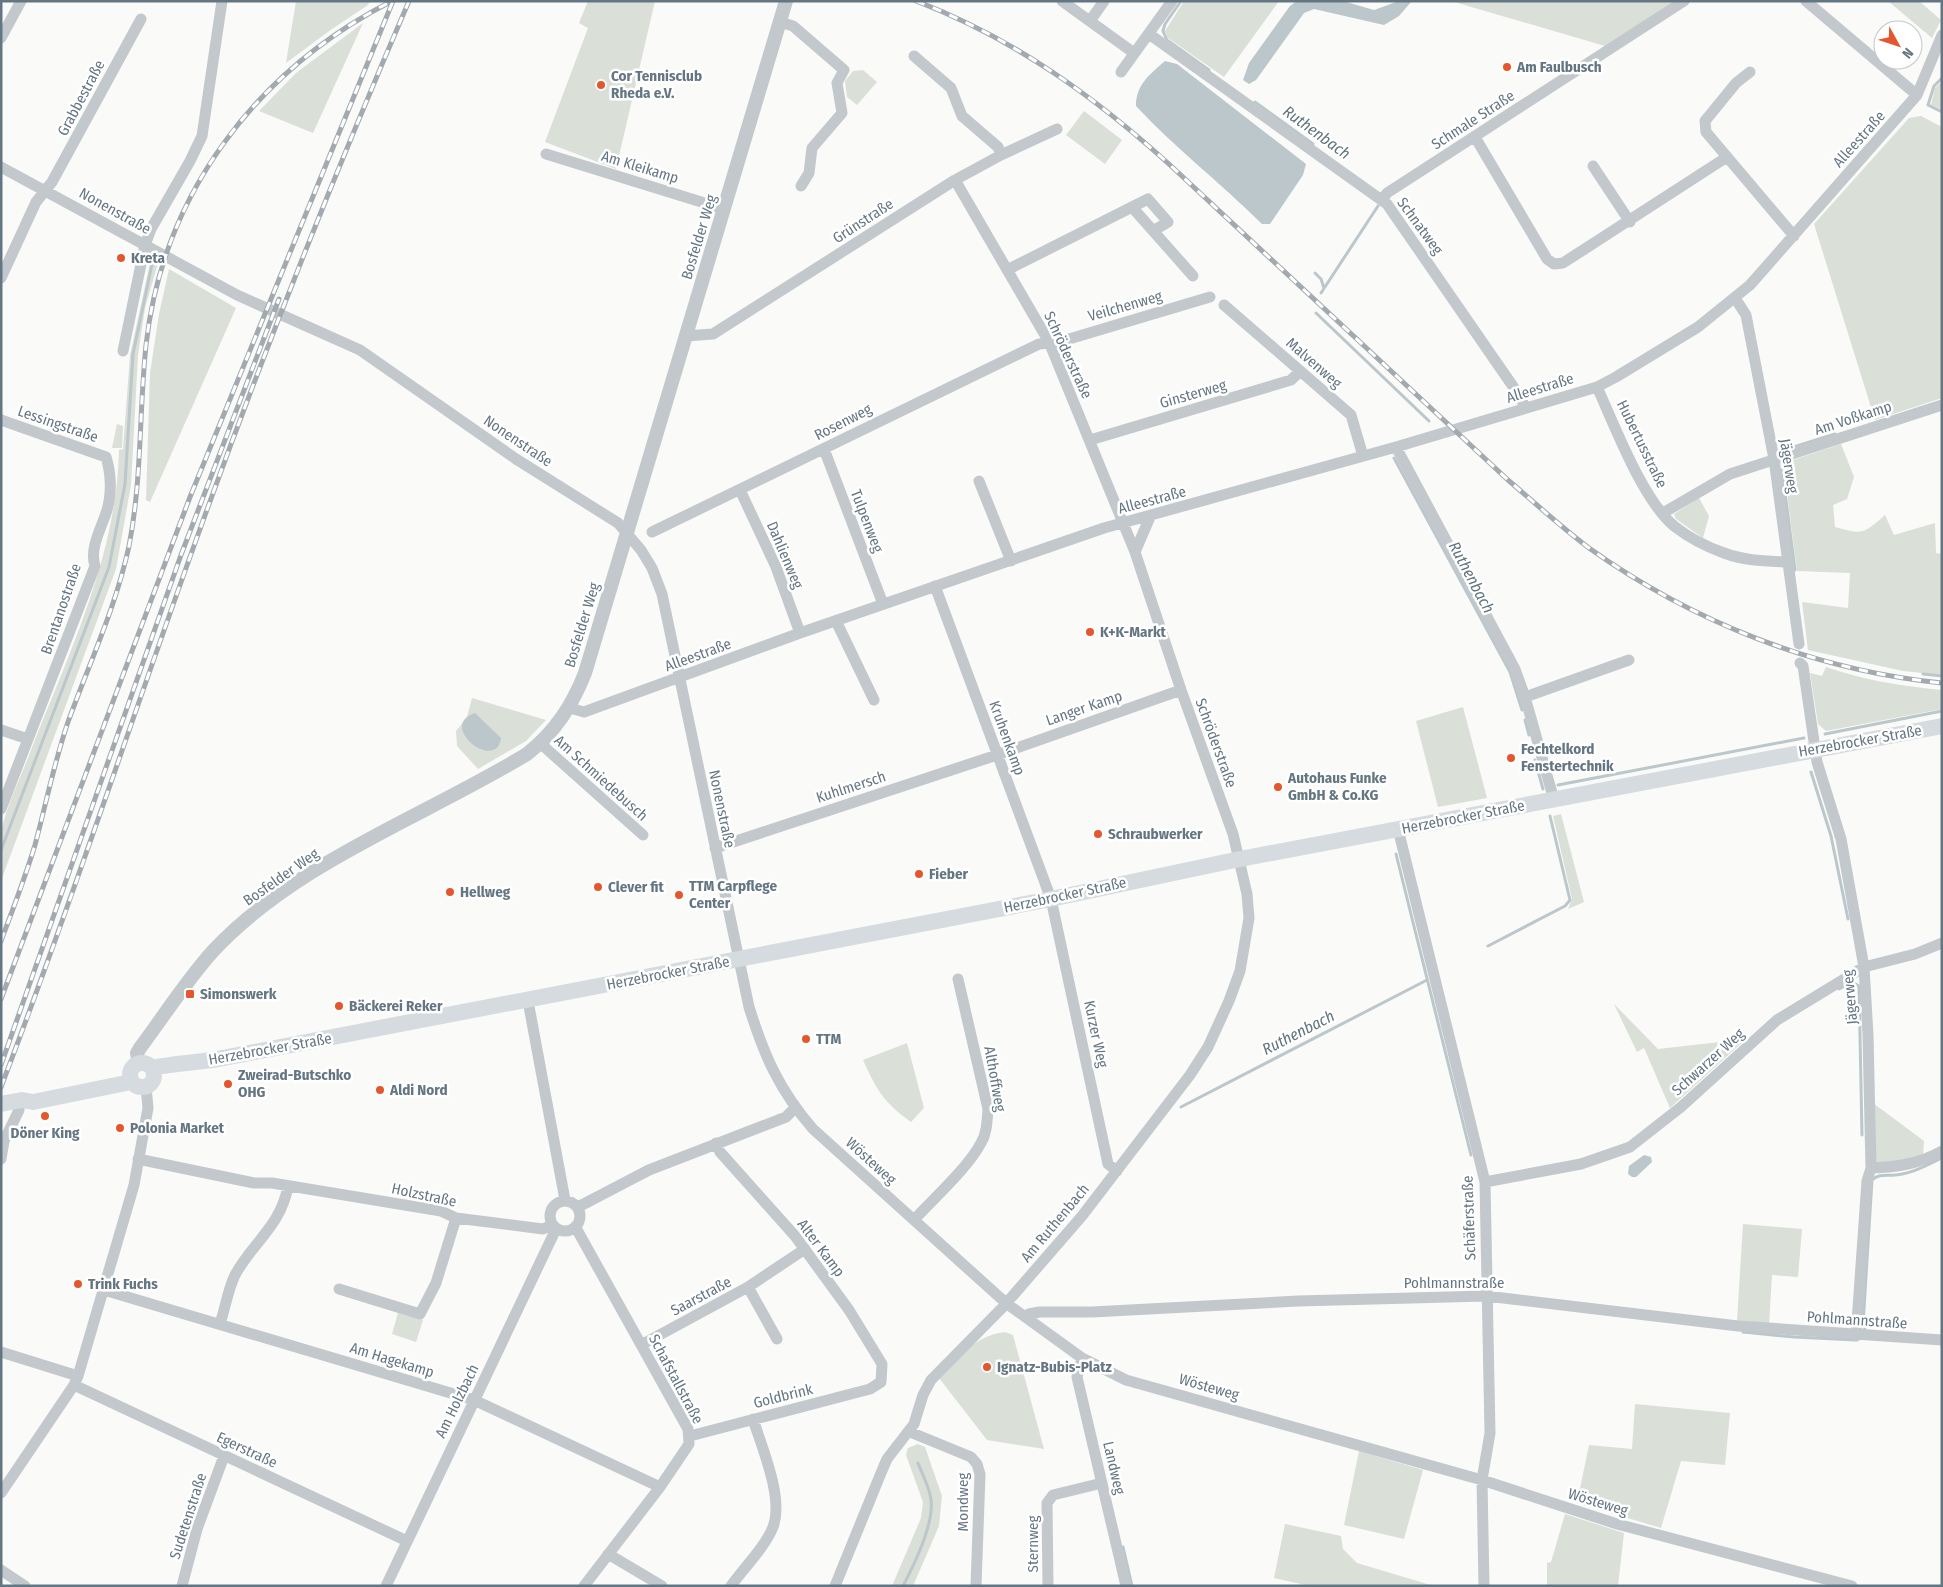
<svg xmlns="http://www.w3.org/2000/svg" width="1943" height="1587" font-family="'Fira Sans Condensed',sans-serif">
	<style>
		.green { fill: #dadfd7 }
		.water { fill: #bbc7cb }
		.lines { fill: none; stroke-linecap: round; stroke-linejoin: round }
		.stream { stroke: #bbc7cb; stroke-width: 3 }
		.minor { stroke: #c3c8cc; stroke-width: 11 }
		.tertiary { stroke: #c3c8cc; stroke-width: 14 }
		.secondary { stroke: #d6dbdf; stroke-width: 16 }
		.rail-casing { stroke: #a2aab0; stroke-width: 5 }
		.rail { stroke: #fff; stroke-width: 3; stroke-dasharray: 9; stroke-linecap: butt }
		.poi-dot { fill: #e4572e; stroke: #fff; stroke-width: 2 }
		.labels { text-anchor: middle; stroke-width: 5; stroke-linejoin: round; paint-order: stroke }
		.poi-label { font-size: 15px; font-weight: bold; fill: #657683; stroke: #fff; text-anchor: start }
		.street-label { font-size: 15px; fill: #657683; stroke: #fff }
		.water-label { font-size: 16px; font-style: italic; fill: #60757c; stroke: #fff }
	</style>
	<rect width="100%" height="100%" fill="#fafaf8"/>
	<!-- green -->
	<path class="green" d="M296,1h74l-2,4 -36,24 -46,34z
		M588,1h67l-39,168 -71,-27 43,-114 -9,-5z
		M1184,1h95l-55,76 -56,-39 -3,-7z
		M1451,1h223l-69,45z
		M1888,1h31l22,19 -9,18z
		M363,23l-50,110 -54,-22 37,-38z
		M863,70l14,12 -20,23 -10,-8 -2,-16 8,-10z
		M1942,81v29l-11,-5 4,-17z
		M1084,111l38,29 -17,24 -39,-29z
		M1921,116l21,11v271l-67,22 -61,-196 95,-106z
		M151,259l7,4 -13,45 -7,47 -7,130 -15,84 -115,312c0,-16 -1,-37 1,-53 6,-26 20,-53 29,-78 38,-97 86,-195 88,-300l4,-1 7,-94z
		M169,269l67,39 -86,194 -4,-2 4,-127 9,-59z
		M117,424l6,2 -1,22h-10z
		M1841,444l13,33 -7,22 -14,6 2,22c29,8 28,7 50,-12l9,20 41,-12 1,30 6,1v121l-39,-4 -95,-21 -6,-48 46,6 2,-35 -53,-2 -13,-100 6,-10z
		M1699,498l10,18 -6,22 -27,-19 -2,-5z
		M1826,667c37,13 76,19 116,23v19l-116,22 -8,-7 -8,-51 12,3z
		M472,698l74,22 -20,21 -48,28 -21,-23 -1,-15 11,-14z
		M1463,707l24,91 -49,9 -22,-86z
		M1561,814l23,88 -16,7 4,-10 -19,-83z
		M1614,1004l44,45 88,-10 -76,69 -26,-60 -7,4z
		M907,1043l17,65 -13,14c-28,-20 -34,-32 -48,-62z
		M1873,1103l51,38 -1,15 -26,7h-23z
		M1743,1224l59,5 -4,48 -26,-2 -3,50 -32,-4z
		M398,1313l25,7 -7,22 -24,-8z
		M1005,1332l8,3 31,114 -57,-9 -48,-62c22,-21 34,-42 66,-46z
		M1635,1404l95,9 -5,52 -44,-4 -20,67 -84,-25 12,-58 43,4z
		M918,1444l7,3 17,49 -3,30 -26,60h-21l29,-68 2,-16 -17,-47 2,-7z
		M1359,1451l64,19 -19,69 -60,-14z
		M1565,1514l59,19 -6,53h-71v-23l4,-1z
		M1285,1524l56,12 2,13 14,14 77,23h-124l-36,-8z"/>
	<!-- water -->
	<path class="water" d="M1297,1h46l31,9 25,-9h13l-13,15 -15,9 -70,-16 -10,4 -48,67 -7,4 -6,-4 6,-17 41,-57z
		M1165,61l12,3 129,100 -3,11 -33,49h-8c-41,-41 -87,-76 -126,-118 0,-21 13,-31 29,-45z
		M475,713l26,25c-4,35 -65,-12 -26,-25z
		M1644,1155l7,2 1,5 -16,15h-4l-4,-3 1,-8z"/>
	<g class="lines">
		<!-- stream -->
		<path class="stream" d="M1181,1l-16,23 -2,7 4,9 42,30
			M1942,78l-8,8 -6,19 14,7
			M1255,102l58,42
			M1315,273l6,6 3,9
			M1321,293l57,-87
			M1316,313l113,108
			M1781,451l54,-17
			M1394,458l116,214 12,38
			M1782,470l13,100
			M1923,674l19,2
			M1525,720l4,15
			M1825,734l117,-23
			M1535,760l8,29
			M1811,772l20,64 17,83
			M1558,785l246,-47
			M1,850l108,-283 16,-83 8,-130 19,-90
			M1396,854l75,301
			M1488,946l77,-40 5,-6 -20,-84
			M1839,989l13,-7 7,4 3,149
			M1181,1107l246,-127
			M1865,1329l-2,-4 9,-145c7,-7 15,-4 23,-5 17,-1 32,-10 47,-17
			M1743,1332l51,5 62,3
			M1123,1547l9,39
			M903,1586c11,-21 31,-63 28,-86 -1,-12 -9,-26 -13,-37"/>
		<!-- minor -->
		<path class="minor" d="M1062,1l72,52
			M1806,1l111,94
			M1090,21l14,-20
			M780,22l13,4 51,44 -7,13 5,30 -30,35 -3,25 -8,13
			M1149,34l238,170 134,194 4,10
			M1,38l20,-37
			M914,56l37,32 11,28 36,31 3,8
			M1121,72l51,-71
			M1750,72l-14,11 -31,38 1,11 88,104
			M1475,137l72,122 7,5 9,-1 164,-106
			M546,154l178,55
			M1593,166l37,56
			M1,167l236,128 123,55 156,109 102,64 23,27 11,18 10,26 87,413c15,48 30,83 64,122l193,174 76,55 44,22 356,100 135,44 235,62
			M1382,200l5,-7 297,-192
			M1132,207l16,-8 20,23 -15,9
			M1007,270l125,-63 61,69
			M1,278l35,-76 16,-20 89,-163
			M1735,298l11,17 28,144 25,185
			M1224,305l127,110 12,41
			M686,336l27,-2 242,-154 46,-25 56,-26
			M123,351l22,-106 6,-16 39,-68 12,-25 20,-135
			M1597,387c18,39 45,112 77,139 14,11 33,21 50,27 21,8 42,8 64,9
			M1,420l105,37c5,16 6,36 1,53 -5,17 -18,38 -12,56l-94,243
			M1090,440l201,-60 9,-9
			M1396,447l119,222 10,28 29,103
			M824,449l59,155
			M979,481l32,80
			M740,490l36,77 24,66
			M1663,513l67,-39 212,-69
			M652,532l387,-188 20,-2 151,-45
			M1135,552l15,-35
			M935,586l116,313 57,265 9,7
			M836,621l38,79
			M1800,663l3,3 14,96 24,77 23,128 4,68 3,133 -4,13 -11,155
			M1525,697l104,-37
			M570,708l14,4 216,-79 304,-105 292,-81 201,-60 19,-10 82,-50 52,-42 167,-190 25,-60
			M1,730l27,9
			M540,743l103,92
			M1398,829l87,353 5,251 -8,47 2,106
			M715,848l282,-93 184,-65
			M528,1001l37,199
			M1,1159l3,-18 15,-31v-9
			M138,1159l116,24h18l169,28 15,7 87,11 9,-4
			M1871,1168c26,-1 48,-4 71,-17
			M1485,1182l96,-18 49,-17 51,-40 96,-87 87,-53 51,-13 27,-11
			M550 1216a15 15 0 1 1 30 0a15 15 0 1 1-30 0Z
			M578,1207l71,-37 137,-53 9,-9
			M914,1220c20,-22 53,-51 67,-77 6,-10 6,-22 7,-34l-30,-130
			M576,1228l112,201 1,15 -29,43 -76,99
			M748,1287l29,52
			M339,1289l81,25 16,-31 20,-65
			M104,1290l370,110 186,87
			M1025,1317l4,-3 10,-2h53l206,-11 188,-5 252,30 204,14
			M220,1324c5,-15 8,-35 15,-49 18,-33 46,-49 53,-89
			M641,1345l107,-58 57,-38
			M1,1352l77,24
			M1082,1358l-5,19 49,209
			M74,1385l333,156
			M910,1432l61,25 6,7 3,10 -4,112
			M690,1436l180,-47 11,-7 1,-18 -33,-54 -54,-74 -75,-84 -4,-9
			M1,1493l73,-108 4,-9 56,-191 14,-77 -2,-21
			M608,1554l54,32
			M1,1570l24,16
			M182,1586l15,-57 27,-73
			M386,1586l170,-357
			M731,1586c13,-18 34,-39 42,-59 11,-29 -11,-79 -20,-108
			M835,1586l46,-113 6,-14 27,-35 9,-29 8,-15 72,-73 79,-91 108,-141 18,-28 21,-46 11,-30 9,-53 -2,-24 -14,-60 -52,-144 -46,-138 -86,-210 -94,-162
			M1048,1586l-1,-83 6,-8 49,-12"/>
		<!-- tertiary -->
		<path class="tertiary" d="M139,1063l-2,-10 3,-5c24,-32 46,-67 73,-97 84,-90 211,-134 314,-197 28,-22 45,-48 58,-81l201,-672"/>
		<!-- secondary -->
		<path class="secondary" d="M130 1075a12 12 0 1 1 24 0a12 12 0 1 1-24 0Z
			M152,1068c22,-5 43,-5 66,-9l833,-160 189,-40 702,-133
			M1,1104l21,-4 11,2 98,-20"/>
		<defs>
			<path id="rail" d="M916,1c97,37 178,95 254,164l338,315c27,23 53,47 81,68 104,74 225,122 353,135
				M1,941c12,-32 24,-63 34,-96 11,-41 19,-82 33,-123 21,-58 48,-115 61,-176 13,-66 10,-134 17,-201 17,-152 111,-275 246,-344
				M1,999l189,-502 203,-496
				M1,1065l180,-510 98,-256
				M1,1087c69,-180 129,-363 194,-544 65,-182 137,-363 214,-542"/>
		</defs>
		<!-- rail casing -->
		<use href="#rail" class="rail-casing"/>
		<!-- rail -->
		<use href="#rail" class="rail"/>
	</g>
	<!-- markers -->
	<g class="poi-dot">
		<circle cx="1507" cy="67" r="5"/>
		<circle cx="601" cy="85" r="5"/>
		<circle cx="121" cy="258" r="5"/>
		<circle cx="1090" cy="632" r="5"/>
		<circle cx="1511" cy="758" r="5"/>
		<circle cx="1278" cy="787" r="5"/>
		<circle cx="1098" cy="834" r="5"/>
		<circle cx="919" cy="874" r="5"/>
		<circle cx="598" cy="887" r="5"/>
		<circle cx="450" cy="892" r="5"/>
		<circle cx="679" cy="895" r="5"/>
		<rect x="185" y="989" width="10" height="10" rx="2.5"/>
		<circle cx="339" cy="1006" r="5"/>
		<circle cx="806" cy="1039" r="5"/>
		<circle cx="228" cy="1084" r="5"/>
		<circle cx="380" cy="1090" r="5"/>
		<circle cx="45" cy="1116" r="5"/>
		<circle cx="120" cy="1128" r="5"/>
		<circle cx="78" cy="1284" r="5"/>
		<circle cx="987" cy="1367" r="5"/>
	</g>
	<g class="labels">
		<!-- poi labels -->
		<g class="poi-label">
			<text x="1517" y="72">Am Faulbusch</text>
			<text x="611" y="81">Cor Tennisclub<tspan x="611" dy="17">Rheda e.V.</tspan></text>
			<text x="131" y="263">Kreta</text>
			<text x="1100" y="637">K+K-Markt</text>
			<text x="1521" y="754">Fechtelkord<tspan x="1521" dy="17">Fenstertechnik</tspan></text>
			<text x="1288" y="783">Autohaus Funke<tspan x="1288" dy="17">GmbH &amp; Co.KG</tspan></text>
			<text x="1108" y="839">Schraubwerker</text>
			<text x="929" y="879">Fieber</text>
			<text x="689" y="891">TTM Carpflege<tspan x="689" dy="17">Center</tspan></text>
			<text x="608" y="892">Clever fit</text>
			<text x="460" y="897">Hellweg</text>
			<text x="200" y="999">Simonswerk</text>
			<text x="349" y="1011">Bäckerei Reker</text>
			<text x="816" y="1044">TTM</text>
			<text x="238" y="1080">Zweirad-Butschko<tspan x="238" dy="17">OHG</tspan></text>
			<text x="390" y="1095">Aldi Nord</text>
			<text x="130" y="1133">Polonia Market</text>
			<text x="45" y="1138" text-anchor="middle">Döner King</text>
			<text x="88" y="1289">Trink Fuchs</text>
			<text x="997" y="1372">Ignatz-Bubis-Platz</text>
		</g>
		<!-- street labels -->
		<g class="street-label">
			<text transform="translate(81 98) rotate(-62)" y="5">Grabbestraße</text>
			<text transform="translate(1473 120) rotate(-33)" y="5">Schmale Straße</text>
			<text transform="translate(1859 139) rotate(-48)" y="5">Alleestraße</text>
			<text transform="translate(640 167) rotate(17)" y="5">Am Kleikamp</text>
			<text transform="translate(115 211) rotate(29)" y="5">Nonenstraße</text>
			<text transform="translate(863 221) rotate(-33)" y="5">Grünstraße</text>
			<text transform="translate(1420 226) rotate(54)" y="5">Schnatweg</text>
			<text transform="translate(699 237) rotate(-73)" y="5">Bosfelder Weg</text>
			<text transform="translate(1125 306) rotate(-16)" y="5">Veilchenweg</text>
			<text transform="translate(1068 355) rotate(65)" y="5">Schröderstraße</text>
			<text transform="translate(1314 363) rotate(41)" y="5">Malvenweg</text>
			<text transform="translate(1540 388) rotate(-17)" y="5">Alleestraße</text>
			<text transform="translate(1193 394) rotate(-16)" y="5">Ginsterweg</text>
			<text transform="translate(1853 418) rotate(-18)" y="5">Am Voßkamp</text>
			<text transform="translate(843 422) rotate(-27)" y="5">Rosenweg</text>
			<text transform="translate(58 424) rotate(19)" y="5">Lessingstraße</text>
			<text transform="translate(518 441) rotate(34)" y="5">Nonenstraße</text>
			<text transform="translate(1642 444) rotate(64)" y="5">Hubertusstraße</text>
			<text transform="translate(1789 466) rotate(81)" y="5">Jägerweg</text>
			<text transform="translate(1152 500) rotate(-15)" y="5">Alleestraße</text>
			<text transform="translate(867 521) rotate(69)" y="5">Tulpenweg</text>
			<text transform="translate(785 555) rotate(67)" y="5">Dahlienweg</text>
			<text transform="translate(61 609) rotate(-71)" y="5">Brentanostraße</text>
			<text transform="translate(582 625) rotate(-73)" y="5">Bosfelder Weg</text>
			<text transform="translate(698 655) rotate(-20)" y="5">Alleestraße</text>
			<text transform="translate(1084 708) rotate(-19)" y="5">Langer Kamp</text>
			<text transform="translate(1007 738) rotate(70)" y="5">Kruhenkamp</text>
			<text transform="translate(1860 741) rotate(-10)" y="5">Herzebrocker Straße</text>
			<text transform="translate(1216 743) rotate(70)" y="5">Schröderstraße</text>
			<text transform="translate(601 778) rotate(42)" y="5">Am Schmiedebusch</text>
			<text transform="translate(851 787) rotate(-18)" y="5">Kuhlmersch</text>
			<text transform="translate(722 809) rotate(78)" y="5">Nonenstraße</text>
			<text transform="translate(1463 817) rotate(-11)" y="5">Herzebrocker Straße</text>
			<text transform="translate(281 877) rotate(-35)" y="5">Bosfelder Weg</text>
			<text transform="translate(1065 895) rotate(-12)" y="5">Herzebrocker Straße</text>
			<text transform="translate(668 973) rotate(-11)" y="5">Herzebrocker Straße</text>
			<text transform="translate(1850 997) rotate(-95)" y="5">Jägerweg</text>
			<text transform="translate(1096 1034) rotate(78)" y="5">Kurzer Weg</text>
			<text transform="translate(270 1049) rotate(-10)" y="5">Herzebrocker Straße</text>
			<text transform="translate(1708 1062) rotate(-42)" y="5">Schwarzer Weg</text>
			<text transform="translate(995 1079) rotate(80)" y="5">Althoffweg</text>
			<text transform="translate(871 1161) rotate(42)" y="5">Wösteweg</text>
			<text transform="translate(424 1195) rotate(12)" y="5">Holzstraße</text>
			<text transform="translate(1469 1218) rotate(-92)" y="5">Schäferstraße</text>
			<text transform="translate(1055 1223) rotate(-50)" y="5">Am Ruthenbach</text>
			<text transform="translate(821 1248) rotate(53)" y="5">Alter Kamp</text>
			<text x="1454" y="1288">Pohlmannstraße</text>
			<text transform="translate(701 1296) rotate(-28)" y="5">Saarstraße</text>
			<text transform="translate(1857 1320) rotate(4)" y="5">Pohlmannstraße</text>
			<text transform="translate(392 1360) rotate(17)" y="5">Am Hagekamp</text>
			<text transform="translate(676 1379) rotate(62)" y="5">Schafstallstraße</text>
			<text transform="translate(1209 1387) rotate(16)" y="5">Wösteweg</text>
			<text transform="translate(783 1396) rotate(-14)" y="5">Goldbrink</text>
			<text transform="translate(457 1401) rotate(-64)" y="5">Am Holzbach</text>
			<text transform="translate(247 1450) rotate(25)" y="5">Egerstraße</text>
			<text transform="translate(1114 1468) rotate(77)" y="5">Landweg</text>
			<text transform="translate(963 1502) rotate(-90)" y="5">Mondweg</text>
			<text transform="translate(1598 1502) rotate(17)" y="5">Wösteweg</text>
			<text transform="translate(188 1516) rotate(-72)" y="5">Sudetenstraße</text>
			<text transform="translate(1033 1544) rotate(-90)" y="5">Sternweg</text>
		</g>
		<!-- water labels -->
		<g class="water-label">
			<text transform="translate(1317 132) rotate(36)" y="6">Ruthenbach</text>
			<text transform="translate(1472 577) rotate(62)" y="6">Ruthenbach</text>
			<text transform="translate(1298 1032) rotate(-27)" y="6">Ruthenbach</text>
		</g>
	</g>
	<!-- border -->
	<rect width="1943" height="1587" fill="none" stroke="#657683" stroke-width="5"/>
	<!-- north arrow -->
	<g transform="translate(1898 45) rotate(130)"><circle r="24" fill="#ffffff" stroke="#c1c8cd"/>
	<path d="M0-4L9 19L0 12L-9 19Z" fill="#e4572e"/>
	<text y="-8" font-size="14" font-weight="bold" text-anchor="middle" fill="#657683">N</text>
	</g>
</svg>
